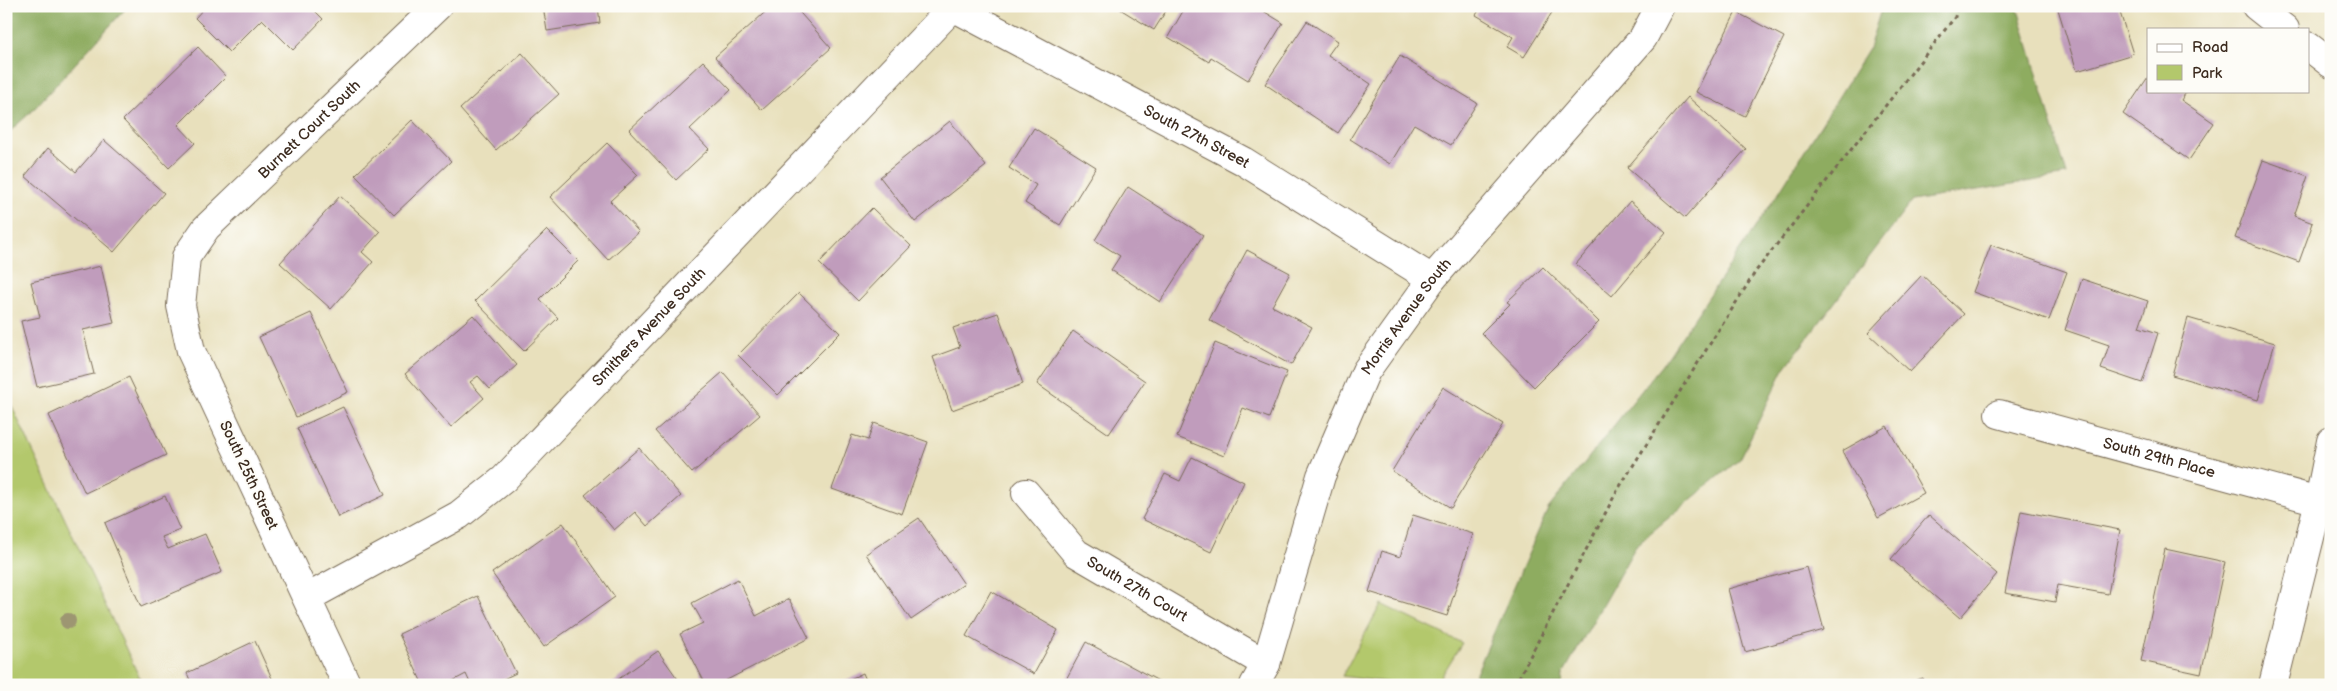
<svg xmlns="http://www.w3.org/2000/svg" width="2337" height="691" font-family="'Balsamiq Sans',sans-serif">
	<style>
		.green { fill: #b3c86c; stroke: #777945 }
		.forest { fill: #8eac60; stroke: #646b3f }
		.building { fill: #c09cbc }
		.lines { fill: none; stroke-linecap: round; stroke-linejoin: round }
		.minor-casing { stroke: #786a55; stroke-width: 30 }
		.path { stroke: #786a55; stroke-width: 3; stroke-dasharray: 4 4; stroke-linecap: butt }
		.minor { stroke: #fff; stroke-width: 28 }
		.tree { fill: #9d9672 }
		.labels { text-anchor: middle; stroke-width: 4; stroke-linejoin: round; paint-order: stroke }
		.street-label { font-size: 15px; fill: #3b2a1e; stroke: #fdfcf7 }
	</style>
	<rect width="100%" height="100%" fill="#fdfcf7"/>
	<filter id="ink" filterUnits="userSpaceOnUse"><feTurbulence type="fractalNoise" baseFrequency=".02" numOctaves="2"/><feDisplacementMap in="SourceGraphic" scale="10" xChannelSelector="R" yChannelSelector="G"/><feConvolveMatrix kernelMatrix="1 2 1 2 8 2 1 2 1" color-interpolation-filters="sRGB"/></filter>
	<filter id="wash" filterUnits="userSpaceOnUse"><feTurbulence type="fractalNoise" baseFrequency=".0096" numOctaves="4" result="noise"/><feDisplacementMap in="SourceGraphic" scale="20" xChannelSelector="R" yChannelSelector="G"/><feGaussianBlur stdDeviation="1.12" result="paint"/><feColorMatrix in="noise" values="0 0 0 0 0 0 0 0 0 0 0 0 0 0 0 0 0 1.4 0 .05"/><feComposite in="paint" operator="in"/></filter>
	<g filter="url(#wash)">
		<rect width="100%" height="100%" fill="#e8e0bc"/>
		<!-- green -->
		<path class="green" d="M6,394l137,291h-137z
			M1381,604l81,39 -26,42h-30l-64,-9z"/>
		<!-- forest -->
		<path class="forest" d="M6,6h122l-95,104 -27,25z
			M1882,6h135l50,169 -155,26 -128,168 -44,90 -103,85 -74,130 -1,11h-91l77,-176 120,-152 111,-165 90,-144z"/>
		<g id="blocks">
			<!-- building -->
			<path class="building" d="M206,6h104l13,13 -30,31 -31,-31 -33,33 -34,-34z
				M543,6h55l2,17 -53,8z
				M772,6h22l37,42 -69,62 -47,-53z
				M1121,6h48l-15,24 -34,-21z
				M1186,6h69l28,17 -35,57 -37,-23 -2,5 -41,-25z
				M1482,6h74l-32,51 -17,-10 6,-10 -37,-22z
				M2057,6h61l15,48 -56,17z
				M1736,12l48,25 -39,79 -49,-24z
				M1307,21l31,20 -10,14 43,29 -33,49 -73,-49z
				M198,47l28,30 -48,48 17,18 -26,25 -46,-48z
				M522,53l37,41 -63,56 -36,-41z
				M1400,56l77,47 -26,42 -37,-21 -24,40 -40,-25z
				M703,61l28,29 -41,39 19,20 -33,31 -47,-50z
				M2148,77v14h39l-6,9 33,23 -25,37 -66,-46z
				M1688,97l58,52 -61,69 -58,-50z
				M412,120l39,41 -57,54 -39,-40z
				M950,121l36,45 -71,56 -35,-45z
				M1034,128l62,39 -36,58 -35,-22 11,-18 -27,-17z
				M104,140l60,53 -50,59 -89,-76 23,-28 28,24z
				M607,143l31,32 -28,26 29,31 -31,28 -58,-63z
				M2263,160l45,16 -14,40 19,7 -14,39 -64,-24z
				M1128,187l75,48 -43,67 -49,-32 9,-14 -25,-16z
				M340,196l40,36 -18,20 11,10 -42,47 -51,-46z
				M1630,201l36,31 -54,64 -36,-32z
				M872,208l39,38 -53,55 -39,-38z
				M547,230l31,31 -38,38 18,19 -34,33 -49,-50z
				M1991,245l76,27 -18,48 -76,-28z
				M1247,250l43,23 -18,33 40,21 -21,38 -82,-45z
				M101,266l13,57 -31,7 11,44 -57,13 -16,-66 19,-4 -9,-35z
				M1543,267l56,55 -65,65 -53,-54 29,-29 -3,-2z
				M1922,275l42,39 -54,58 -42,-39z
				M2082,279l66,22 -9,26 19,6 -16,50 -41,-14 8,-24 -44,-15z
				M799,293l41,40 -62,62 -40,-40z
				M311,313l37,79 -52,25 -37,-80z
				M998,313l25,71 -71,26 -19,-53 27,-10 -7,-19z
				M473,315l44,50 -27,24 -12,-13 -8,6 14,16 -33,29 -46,-53z
				M2188,318l87,25 -17,57 -86,-25z
				M1073,331l72,50 -36,53 -72,-50z
				M1215,343l72,29 -18,46 -26,-10 -19,48 -47,-19z
				M723,372l37,43 -68,58 -37,-42z
				M129,377l37,78 -81,38 -36,-78z
				M1443,387l60,37 -52,84 -59,-37z
				M343,407l42,88 -47,22 -41,-89z
				M874,423l54,19 -26,72 -70,-25 20,-54 16,5z
				M1887,426l37,67 -46,25 -36,-67z
				M639,448l42,48 -34,30 -12,-14 -21,18 -29,-35z
				M1192,457l52,25 -33,70 -69,-33 23,-45 15,7z
				M165,496l15,34 -18,7 6,12 37,-15 17,38 -81,35 -36,-84z
				M2021,511l99,19 -12,64 -50,-9 -3,17 -50,-9z
				M1413,515l60,19 -26,82 -78,-24 13,-41 18,6z
				M1929,515l68,59 -37,44 -69,-59z
				M919,518l45,66 -53,36 -45,-66z
				M563,523l52,74 -71,50 -52,-74z
				M2165,549l60,13 -24,112 -60,-13z
				M1807,567l17,63 -79,22 -17,-63z
				M738,579l18,37 33,-17 20,39 -92,47h-11l-26,-51 23,-11 -11,-20z
				M991,591l67,39 -24,44 -68,-38z
				M478,596l38,77 -25,12h-20l-5,-11 -21,11h-22l-24,-51z
				M255,641l20,44h-83l-5,-12z
				M1086,642l80,43h-103z
				M658,651l24,34h-72z
				M863,673l5,12h-31z
				M1923,678l3,7h-23v-1z"/>
		</g>
	</g>
	<g filter="url(#ink)">
		<use href="#blocks" fill-opacity="0" stroke="#786a55" stroke-width="1"/>
		<g class="lines">
			<defs>
				<g id="minor">
					<path id="s1" d="M951,6l292,155 189,118"/>
					<path d="M2256,6l29,23"/>
					<path d="M2308,46l23,18"/>
					<path id="s2" d="M1999,414l320,87"/>
					<path id="s3" d="M1026,493l50,60 190,111"/>
					<path id="s4" d="M307,598l152,-83 45,-36 448,-471"/>
					<path id="s5" d="M347,685l-156,-334 -10,-45 5,-49 20,-29 232,-222"/>
					<path id="s6" d="M1254,685l12,-21 55,-188 45,-105 66,-92 211,-241 17,-32"/>
					<path d="M2273,685l46,-184 12,-60"/>
				</g>
			</defs>
			<!-- minor casing -->
			<use href="#minor" class="minor-casing"/>
			<!-- path -->
			<path class="path" d="M1515,685l102,-194 139,-220 199,-254 2,-11"/>
			<!-- minor -->
			<use href="#minor" class="minor"/>
		</g>
		<!-- trees -->
		<circle class="tree" cx="68" cy="621" r="8"/>
	</g>
	<g class="labels">
		<!-- street labels -->
		<g class="street-label">
			<text dy="5" stroke="none"><textPath href="#s5" startOffset="642">Burnett Court South</textPath></text>
			<text dy="5" stroke="none"><textPath href="#s1" startOffset="278">South 27th Street</textPath></text>
			<text dy="5" stroke="none"><textPath href="#s6" startOffset="402">Morris Avenue South</textPath></text>
			<text dy="5" stroke="none"><textPath href="#s4" startOffset="441">Smithers Avenue South</textPath></text>
			<text dy="5" stroke="none"><textPath href="#s2" startOffset="166">South 29th Place</textPath></text>
			<text transform="translate(249 475) rotate(65)" y="5">South 25th Street</text>
			<text dy="5" stroke="none"><textPath href="#s3" startOffset="149">South 27th Court</textPath></text>
		</g>
	</g>
	<!-- margin -->
	<rect width="2337" height="691" fill="none" stroke="#fdfcf7" stroke-width="25"/>
	<!-- legend -->
	<rect x="2147" y="28" width="162" height="65" fill="#fdfcf7" stroke="#afa8a0"/>
	<rect x="2157" y="44" width="25" height="8" fill="#ffffff" stroke="#afa8a0"/>
	<text x="2192" y="52" font-size="15" fill="#3b2a1e">Road</text>
	<rect x="2157" y="65" width="25" height="15" fill="#b3c86c" stroke="#afa8a0"/>
	<text x="2192" y="78" font-size="15" fill="#3b2a1e">Park</text>
</svg>
